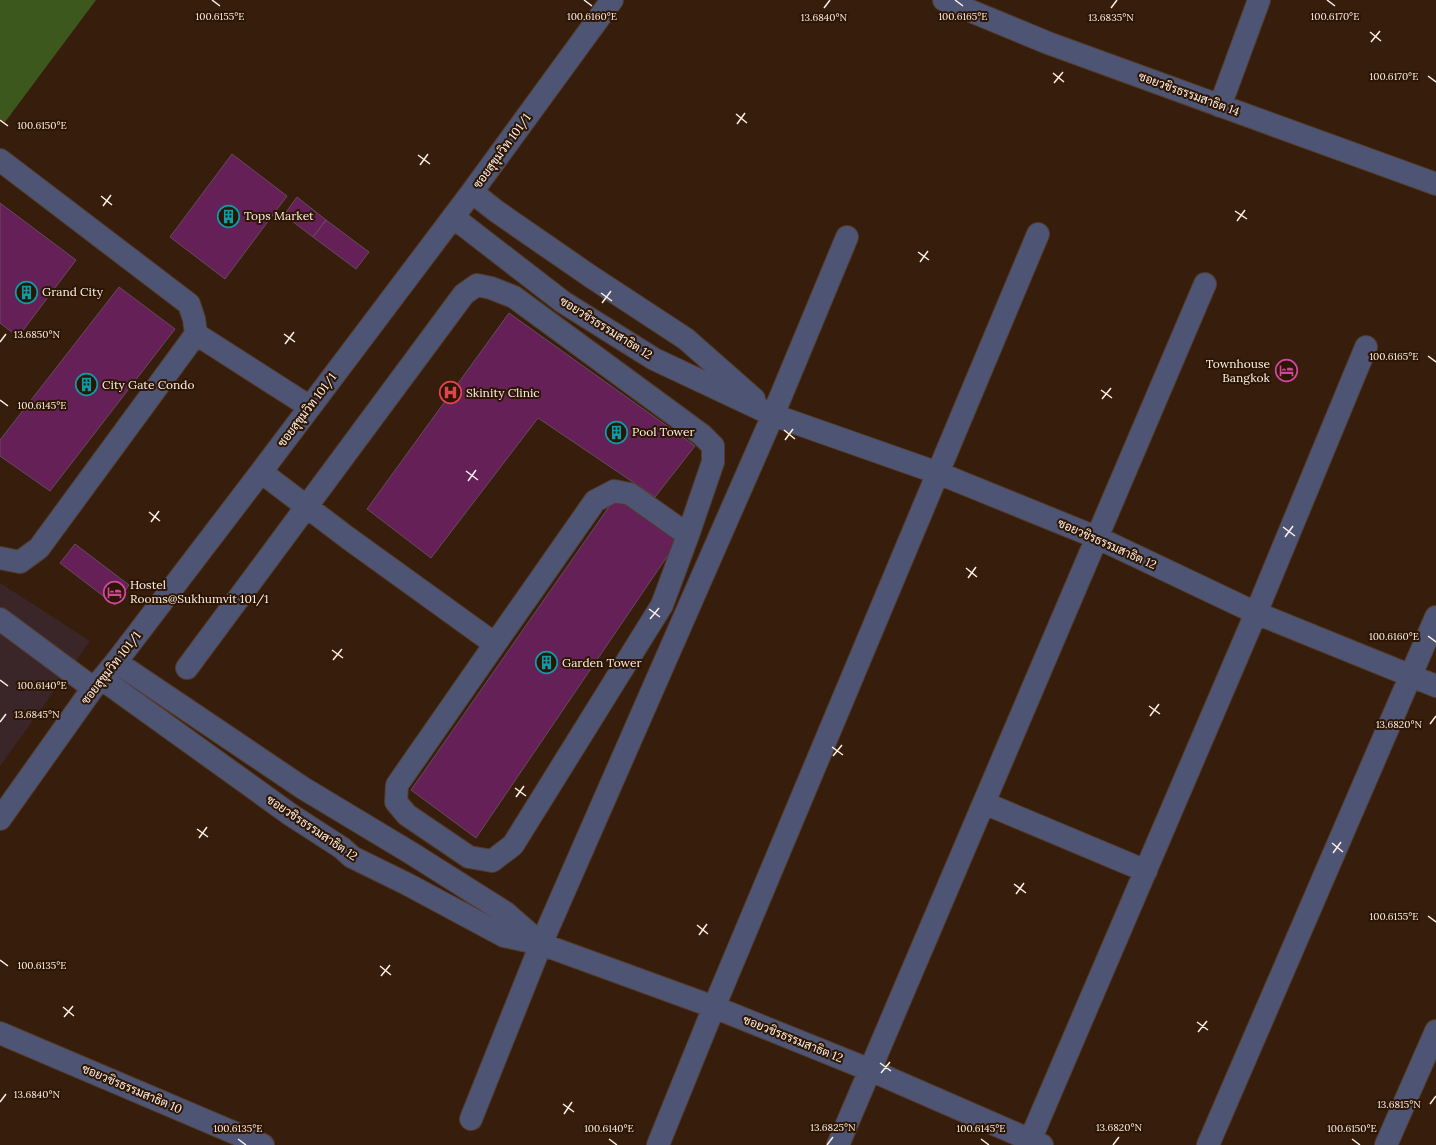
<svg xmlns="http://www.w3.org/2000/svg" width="1436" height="1145" font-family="Lora,Sarabun,serif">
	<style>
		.commercial { fill: #3a2629 }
		.green { fill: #3d581c }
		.building { fill: #652157; stroke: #664a5e }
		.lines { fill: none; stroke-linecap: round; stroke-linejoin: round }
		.minor-casing { stroke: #533b2b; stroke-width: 24 }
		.minor { stroke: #4d5474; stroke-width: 22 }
		.ticks { fill: none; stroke: #fdefe6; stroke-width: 1.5 }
		.labels { text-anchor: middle; stroke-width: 4; stroke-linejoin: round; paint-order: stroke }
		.street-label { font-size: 12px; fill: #fdefe6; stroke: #2d1503 }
		.poi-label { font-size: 12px; fill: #fdefe6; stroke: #2d1503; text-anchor: start }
		.ticks-label { font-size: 10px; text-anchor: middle; fill: #fdefe6; stroke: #2d1503; stroke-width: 4; stroke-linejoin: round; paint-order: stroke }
	</style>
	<rect width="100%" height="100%" fill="#371e0c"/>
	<!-- commercial -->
	<path class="commercial" d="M0,583l90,58 -90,125z"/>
	<!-- green -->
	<path class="green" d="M0,0h96l-91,122 -5,-3z"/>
	<!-- building -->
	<path class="building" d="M232,154l55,42 -62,83 -55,-42z
		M297,197l29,23 -13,17 -29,-22z
		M0,203l76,57 -58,77 -18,-14z
		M326,220l43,32 -13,17 -43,-32z
		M119,287l56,42 -125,162 -50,-35v-16z
		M509,313l186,133 -40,51 -117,-79 -107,140 -64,-49z
		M620,491l61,45 -205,302 -65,-48z
		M75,544l54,41 -14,20 -55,-42z"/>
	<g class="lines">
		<defs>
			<path id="minor" d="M944,0l104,43 388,141
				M1220,106l39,-106
				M0,160l189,144 5,15 2,15 -157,214 -19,14 -20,-4
				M472,192l24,19 94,65 96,63 68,60
				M453,217l110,85 91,57 119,56 165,58 160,65 158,75 180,73
				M196,334l114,73
				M261,472l87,66 147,106 100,-143 19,-10 16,3 58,41 -26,70 -149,240 -21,16 -23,-4 -62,-42 -11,-13 1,-17 98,-141
				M0,619l93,69
				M116,662l187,126 108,65 95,60 33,29
				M187,668l277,-374 13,-9 14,3 23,9 188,138 11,11v16l-25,73
				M102,679l189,136 51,33 10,9 55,27 97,52 37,8 173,63 156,63 172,75
				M984,803l162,68
				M0,819l93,-131 9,-9 14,-17 145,-190 211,-280 140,-192
				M0,1033l263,112
				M471,1119l70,-175 232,-529 74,-178
				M658,1145l56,-138 324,-773
				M838,1145l367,-861
				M1028,1145l228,-532 110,-266
				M1208,1145l228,-528
				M1386,1145l50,-114"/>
		</defs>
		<!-- minor casing -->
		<use href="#minor" class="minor-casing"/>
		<!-- minor -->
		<use href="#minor" class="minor"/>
	</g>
	<!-- ticks -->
	<path class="ticks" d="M212,0l8,6M584,0l8,6M955,0l8,6M1327,0l8,6M824,8l6,-8M1111,8l6,-8M1370,32l11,9M1371,42l9,-11M1053,73l11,9M1428,76l8,6M1054,83l9,-11M736,114l11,9M0,120l8,6M737,124l8,-11M418,155l12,9M420,165l8,-11M101,196l11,9M103,206l8,-11M1235,211l12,8M1237,221l8,-11M918,252l11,8M920,262l8,-11M601,293l11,8M602,303l9,-12M284,334l11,8M0,342l6,-8M285,344l9,-12M1428,356l8,6M1101,390l11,8M1102,399l9,-11M0,400l8,6M784,430l11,9M785,440l8,-11M466,471l12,9M468,481l8,-11M149,512l11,9M151,522l8,-11M1283,527l12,9M1285,537l8,-11M966,568l11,9M968,578l8,-11M649,609l11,8M650,619l9,-11M1428,636l8,6M332,650l11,8M333,660l9,-11M0,680l8,6M1149,706l11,8M1150,716l9,-12M0,722l6,-8M1430,724l6,-8M832,747l11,8M833,756l9,-11M515,788l11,8M516,797l8,-11M197,829l11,8M199,838l8,-11M1332,843l11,9M1333,853l8,-11M1014,884l12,9M1016,894l8,-11M1428,916l8,6M697,925l11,9M699,935l8,-11M0,960l8,6M380,966l11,9M381,976l9,-11M63,1007l11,9M64,1017l9,-11M1197,1022l11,8M1198,1032l9,-11M880,1063l11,8M881,1073l9,-11M0,1102l6,-8M563,1104l11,8M1430,1104l6,-8M564,1114l8,-12M238,1139l8,6M609,1139l8,6M981,1139l8,6M1352,1139l8,6M827,1145l6,-8M1113,1145l6,-8"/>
	<!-- icons -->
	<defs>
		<symbol id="building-ring" viewBox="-11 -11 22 22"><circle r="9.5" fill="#2d1503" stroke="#0f9aa8" stroke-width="1.5"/><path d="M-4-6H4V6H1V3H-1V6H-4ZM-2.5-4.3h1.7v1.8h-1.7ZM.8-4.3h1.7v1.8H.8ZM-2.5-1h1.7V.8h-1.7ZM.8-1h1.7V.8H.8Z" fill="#0f9aa8"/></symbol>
		<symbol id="hotel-ring" viewBox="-11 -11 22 22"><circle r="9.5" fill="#2d1503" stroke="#d1479c" stroke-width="1.5"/><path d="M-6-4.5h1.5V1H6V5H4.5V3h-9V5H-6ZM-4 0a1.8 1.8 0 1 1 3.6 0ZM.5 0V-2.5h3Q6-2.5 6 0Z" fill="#d1479c"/></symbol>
		<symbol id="hospital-ring" viewBox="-11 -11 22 22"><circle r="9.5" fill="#2d1503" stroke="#e0444e" stroke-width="1.5"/><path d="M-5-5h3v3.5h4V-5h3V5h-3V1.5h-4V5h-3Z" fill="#e0444e"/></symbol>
	</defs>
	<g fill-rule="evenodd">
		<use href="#building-ring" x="216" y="204" width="25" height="25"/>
		<use href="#building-ring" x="14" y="280" width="25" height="25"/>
		<use href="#hotel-ring" x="1274" y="358" width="25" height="25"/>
		<use href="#building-ring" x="74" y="372" width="25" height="25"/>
		<use href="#hospital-ring" x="438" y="380" width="25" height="25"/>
		<use href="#building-ring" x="604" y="420" width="25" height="25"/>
		<use href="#hotel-ring" x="102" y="580" width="25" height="25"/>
		<use href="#building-ring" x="534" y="650" width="25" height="25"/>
	</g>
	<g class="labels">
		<!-- street labels -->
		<g class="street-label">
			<text transform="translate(1189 94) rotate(20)" y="4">ซอยวชิรธรรมสาธิต 14</text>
			<text transform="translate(502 151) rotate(-54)" y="4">ซอยสุขุมวิท 101/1</text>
			<text transform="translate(606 328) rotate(32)" y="4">ซอยวชิรธรรมสาธิต 12</text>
			<text transform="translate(307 410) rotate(-53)" y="4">ซอยสุขุมวิท 101/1</text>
			<text transform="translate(1107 544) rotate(24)" y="4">ซอยวชิรธรรมสาธิต 12</text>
			<text transform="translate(111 668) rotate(-52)" y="4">ซอยสุขุมวิท 101/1</text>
			<text transform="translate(312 828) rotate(34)" y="4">ซอยวชิรธรรมสาธิต 12</text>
			<text transform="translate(793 1039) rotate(22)" y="4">ซอยวชิรธรรมสาธิต 12</text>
			<text transform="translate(132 1089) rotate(23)" y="4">ซอยวชิรธรรมสาธิต 10</text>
		</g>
		<!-- poi labels -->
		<g class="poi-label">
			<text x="244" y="220">Tops Market</text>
			<text x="42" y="296">Grand City</text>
			<text x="1270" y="368" text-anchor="end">Townhouse<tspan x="1270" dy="14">Bangkok</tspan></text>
			<text x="102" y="389">City Gate Condo</text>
			<text x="466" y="397">Skinity Clinic</text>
			<text x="632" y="436">Pool Tower</text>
			<text x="130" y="589">Hostel<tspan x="130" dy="14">Rooms@Sukhumvit 101/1</tspan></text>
			<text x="562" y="667">Garden Tower</text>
		</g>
	</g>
	<g class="ticks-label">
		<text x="1335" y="20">100.6170°E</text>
		<text x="220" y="20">100.6155°E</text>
		<text x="592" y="20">100.6160°E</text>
		<text x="963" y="20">100.6165°E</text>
		<text x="824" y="21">13.6840°N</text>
		<text x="1111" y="21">13.6835°N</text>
		<text x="1394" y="80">100.6170°E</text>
		<text x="42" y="129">100.6150°E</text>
		<text x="37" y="338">13.6850°N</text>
		<text x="1394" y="360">100.6165°E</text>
		<text x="42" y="409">100.6145°E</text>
		<text x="1394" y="640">100.6160°E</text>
		<text x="42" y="689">100.6140°E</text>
		<text x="37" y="718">13.6845°N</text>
		<text x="1399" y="728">13.6820°N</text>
		<text x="1394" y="920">100.6155°E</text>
		<text x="42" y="969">100.6135°E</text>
		<text x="37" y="1098">13.6840°N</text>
		<text x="1399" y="1108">13.6815°N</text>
		<text x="833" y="1131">13.6825°N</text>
		<text x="1119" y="1131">13.6820°N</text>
		<text x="238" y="1132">100.6135°E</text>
		<text x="609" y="1132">100.6140°E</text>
		<text x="981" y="1132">100.6145°E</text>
		<text x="1352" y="1132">100.6150°E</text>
	</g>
</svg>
